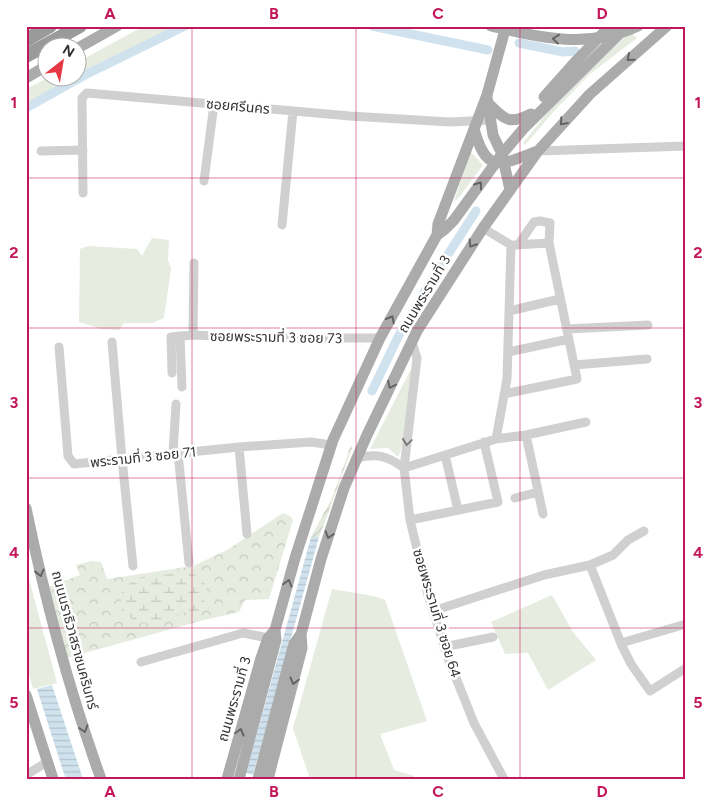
<svg xmlns="http://www.w3.org/2000/svg" width="712" height="805" font-family="Figtree,'Noto Sans Thai',sans-serif">
	<style>
		.green { fill: #e6ecdf }
		.forest { fill: url(#forest-crowns) }
		.wetland { fill: url(#wetland-marsh) }
		.garden { fill: url(#garden-furrows) }
		.water { fill: url(#water-rules) }
		.lines { fill: none; stroke-linecap: round; stroke-linejoin: round }
		.canal { stroke: #cfe2ee; stroke-width: 9 }
		.minor { stroke: #d0d0d0; stroke-width: 9 }
		.major { stroke: #ababab; stroke-width: 11 }
		.highway { stroke: #9a9a9a; stroke-width: 14 }
		.major-bridge { stroke: #ababab; stroke-width: 11 }
		.oneway { stroke: #636363 }
		.oneway2 { stroke: #7a7a7a }
		.grid { fill: none; stroke: #c2185b; stroke-width: 1; stroke-opacity: 0.55 }
		.labels { text-anchor: middle; stroke-width: 5; stroke-linejoin: round; paint-order: stroke }
		.street-label { font-size: 14px; fill: #333; stroke: #fff }
		.neatline { fill: none; stroke: #c2185b; stroke-width: 2 }
		.grid-label { font-size: 16px; text-anchor: middle; font-weight: bold; fill: #c2185b }
	</style>
	<defs>
		<pattern id="forest-crowns" width="20" height="18" patternUnits="userSpaceOnUse" patternTransform="scale(1.25)"><rect width="20" height="18" fill="#e6ecdf"/><path d="M2 6a3 3 0 1 1 6 0M12 15a3 3 0 1 1 6 0" fill="none" stroke="#c6cbc0"/></pattern>
		<pattern id="wetland-marsh" width="20" height="14" patternUnits="userSpaceOnUse" patternTransform="scale(1.25)"><rect width="20" height="14" fill="#e6ecdf"/><path d="M1 5h8M5 5V1M11 12h8M15 12V8" fill="none" stroke="#c6cbc0"/></pattern>
		<pattern id="garden-furrows" width="10" height="10" patternUnits="userSpaceOnUse" patternTransform="scale(1.25)"><rect width="10" height="10" fill="#e6ecdf"/><path d="M-1 1l2-2M0 10L10 0M9 11l2-2" fill="none" stroke="#c6cbc0"/></pattern>
		<pattern id="water-rules" width="6" height="5" patternUnits="userSpaceOnUse" patternTransform="scale(1.25)"><rect width="6" height="5" fill="#cfe2ee"/><path d="M0 2.5h6" fill="none" stroke="#b2c2cd"/></pattern>
	</defs>
	<rect width="100%" height="100%" fill="#fff"/>
	<!-- green -->
	<path class="green" d="M144,26h27l2,4 -95,47v-15z
		M630,32l7,6 -47,36 -34,35 -31,36 -2,-2 24,-30 38,-40z
		M48,78h29l-51,27v-16z
		M470,151l13,14 -23,31 -6,6z
		M152,238l17,2 -1,20 3,8 -7,50 -11,5h-29l-5,7 -17,-1 -23,-7 1,-73 8,-3 49,3 5,7z
		M411,369c2,13 -6,77 -13,88l-10,-9 -18,1z
		M26,568l31,115 -24,6 -7,-24z
		M332,589l41,7 12,4 42,121 -47,13 14,36 20,6 1,3h-105l-17,-51z
		M552,595l21,37 23,28 -48,30 -20,-37 -23,1 -14,-32z"/>
	<!-- forest -->
	<path class="forest" d="M283,513l7,3 3,4 -24,79 -24,1 -6,12 -39,9 -133,37 -19,-71 32,-12 -4,-10 16,-4 9,1 6,17 86,-13 34,-16z"/>
	<!-- wetland -->
	<path class="wetland" d="M190,573c21,7 19,21 10,38 -35,-2 -45,28 -78,1 0,-5 -2,-11 -1,-16 6,-24 49,-21 69,-23z"/>
	<!-- garden -->
	<path class="garden" d="M351,445l1,3 -29,79 -4,10h-8l21,-39z"/>
	<!-- water -->
	<path class="water" d="M311,537h8l-66,238 -7,-2z
		M52,685l31,94h-17l-3,-8 -26,-82z"/>
	<g class="lines">
		<!-- canal -->
		<path class="canal" d="M372,26l116,24
			M519,43l44,9 12,-1
			M26,108l59,-33 100,-49
			M372,391l27,-56 35,-59 42,-65"/>
		<!-- minor -->
		<path class="minor" d="M41,151l42,-1
			M538,151l148,-5
			M204,181l10,-77
			M83,193l-1,-95 5,-5 263,23 100,6 40,-2
			M282,225l11,-114
			M483,228l28,17
			M514,245l35,-2
			M509,311l51,-12
			M567,329l81,-4
			M193,335l1,-72
			M180,336l2,51
			M112,342l10,117 11,107
			M412,342l5,16 -13,110 6,52 18,75 20,63 26,65 30,56
			M59,347l9,109 6,8 165,-17 72,-5 20,3
			M508,352l61,-13
			M574,365l73,-6
			M172,373l-1,-36 22,-2 67,3h120
			M504,394l73,-15 -28,-136 1,-20 -10,-2 -6,1 -16,23
			M526,435l17,79
			M496,439l11,-60 4,-134
			M239,447l8,87
			M173,453l3,-49
			M178,453l11,110
			M445,455l13,55
			M357,458c20,-5 31,-2 47,10
			M404,468l92,-29 30,-4 60,-13
			M515,498l23,-6
			M410,520l88,-18 -14,-60
			M590,565l23,-10 15,-15 16,-9
			M433,611l111,-36 46,-10 32,81 9,18 19,27 36,-23
			M621,643l65,-19
			M444,647l49,-10
			M141,662l102,-29 25,5
			M26,775l21,-13"/>
		<!-- major -->
		<path class="major" d="M78,48l39,-22
			M26,78l22,-13
			M487,97l6,38 9,19 8,36
			M544,97l33,-37 33,-34
			M489,104c16,16 20,21 42,10
			M474,129c13,46 26,36 64,22
			M437,235l1,-11 49,-129 19,-69
			M26,508c19,92 43,182 75,271
			M26,695l27,84
			M227,779l34,-121 7,-20 7,-8
			M239,779l37,-139 -1,-10 20,-72 38,-118 47,-102 57,-103 8,-6 9,-9 48,-66 22,-26 98,-97
			M258,779l30,-113 6,-22 7,-10 20,-75 23,-71 23,-53 50,-104 66,-103 55,-77 52,-57 77,-68
			M268,779l34,-131 -1,-14"/>
		<!-- highway -->
		<path class="highway" d="M26,40l24,-14
			M26,56l54,-30"/>
		<!-- major-bridge -->
		<path class="major-bridge" d="M491,26c51,12 97,23 147,0"/>
	</g>
	<!-- one-way arrows -->
	<defs><path id="oneway-chevron" d="M-2-3.5L2.5 0L-2 3.5" fill="none" stroke-width="1.6" stroke-linecap="round" stroke-linejoin="round" transform="scale(1.25)"/></defs>
	<g class="oneway">
		<use href="#oneway-chevron" transform="translate(556 39) rotate(-174)"/>
		<use href="#oneway-chevron" transform="translate(630 58) rotate(139)"/>
		<use href="#oneway-chevron" transform="translate(563 122) rotate(131)"/>
		<use href="#oneway-chevron" transform="translate(479 185) rotate(-54)"/>
		<use href="#oneway-chevron" transform="translate(472 244) rotate(122)"/>
		<use href="#oneway-chevron" transform="translate(391 319) rotate(-62)"/>
		<use href="#oneway-chevron" transform="translate(391 385) rotate(116)"/>
		<use href="#oneway-chevron" transform="translate(329 535) rotate(108)"/>
		<use href="#oneway-chevron" transform="translate(40 573) rotate(76)"/>
		<use href="#oneway-chevron" transform="translate(288 583) rotate(-75)"/>
		<use href="#oneway-chevron" transform="translate(294 681) rotate(105)"/>
		<use href="#oneway-chevron" transform="translate(84 729) rotate(72)"/>
		<use href="#oneway-chevron" transform="translate(240 732) rotate(-74)"/>
	</g>
	<use class="oneway2" href="#oneway-chevron" transform="translate(407 442) rotate(98)"/>
	<!-- grid -->
	<path class="grid" d="M192,26v753M356,26v753M520,26v753M26,178h660M26,328h660M26,478h660M26,628h660"/>
	<g class="labels">
		<!-- street labels -->
		<g class="street-label">
			<text transform="translate(238 106) rotate(5)" y="5">ซอยศรีนคร</text>
			<text transform="translate(424 294) rotate(-59)" y="5">ถนนพระรามที่ 3</text>
			<text transform="translate(276 337) rotate(1)" y="5">ซอยพระรามที่ 3 ซอย 73</text>
			<text transform="translate(143 457) rotate(-6)" y="5">พระรามที่ 3 ซอย 71</text>
			<text transform="translate(437 613) rotate(73)" y="5">ซอยพระรามที่ 3 ซอย 64</text>
			<text transform="translate(75 640) rotate(75)" y="5">ถนนนราธิวาสราชนครินทร์</text>
			<text transform="translate(234 699) rotate(-74)" y="5">ถนนพระรามที่ 3</text>
		</g>
	</g>
	<!-- border -->
	<rect width="712" height="805" fill="none" stroke="#ffffff" stroke-width="55"/>
	<!-- north arrow -->
	<g transform="translate(62 62) rotate(31)"><circle r="24" fill="#ffffff" stroke="#adadad"/>
	<path d="M0-4L9 19L0 12L-9 19Z" fill="#e63946"/>
	<text y="-8" font-size="14" font-weight="bold" text-anchor="middle" fill="#333333">N</text>
	</g>
	<rect x="28" y="28" width="656" height="750" class="neatline"/>
	<g class="grid-label">
		<text x="110" y="19">A</text>
		<text x="274" y="19">B</text>
		<text x="438" y="19">C</text>
		<text x="602" y="19">D</text>
		<text x="14" y="108">1</text>
		<text x="698" y="108">1</text>
		<text x="14" y="258">2</text>
		<text x="698" y="258">2</text>
		<text x="14" y="408">3</text>
		<text x="698" y="408">3</text>
		<text x="14" y="558">4</text>
		<text x="698" y="558">4</text>
		<text x="14" y="708">5</text>
		<text x="698" y="708">5</text>
		<text x="110" y="797">A</text>
		<text x="274" y="797">B</text>
		<text x="438" y="797">C</text>
		<text x="602" y="797">D</text>
	</g>
</svg>
